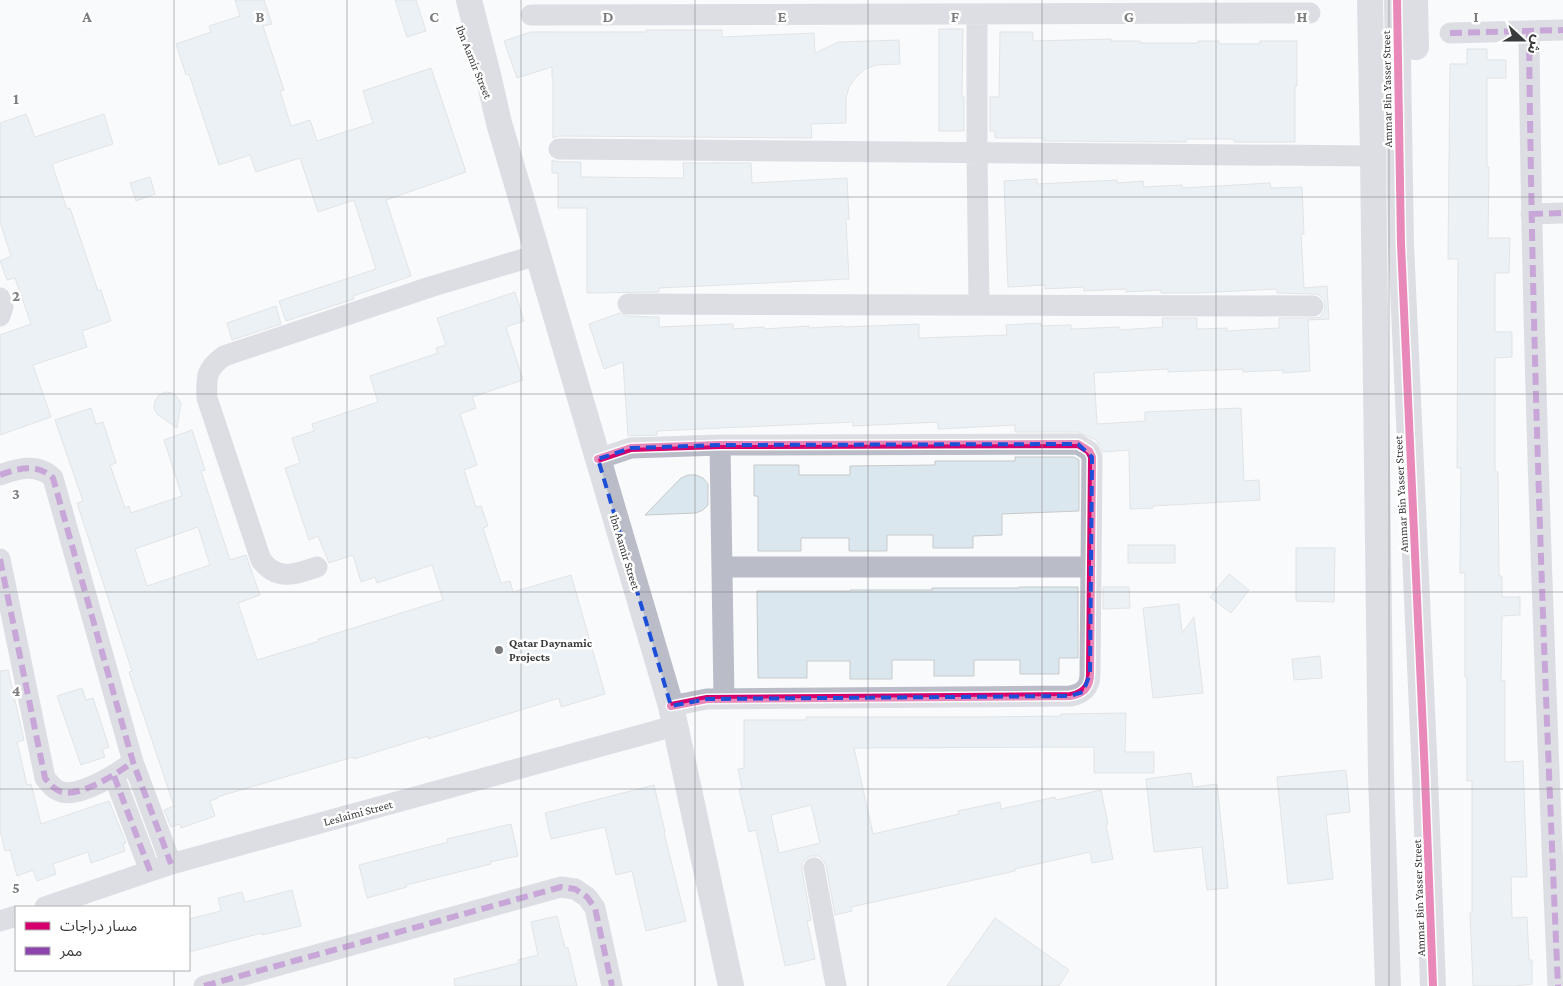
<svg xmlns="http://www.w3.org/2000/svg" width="1563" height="986" font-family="'Crimson Pro','Noto Sans Arabic',serif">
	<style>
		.building { fill: #dbe7ee; stroke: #c8c9ca; fill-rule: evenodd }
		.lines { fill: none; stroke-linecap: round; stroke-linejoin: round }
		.minor { stroke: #babdc8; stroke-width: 21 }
		.tertiary { stroke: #babdc8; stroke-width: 26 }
		.quiet { stroke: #8e44ad; stroke-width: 6; stroke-dasharray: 12 6; stroke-linecap: butt }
		.cycleway-casing { stroke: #fff; stroke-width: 11 }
		.cycleway { stroke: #d6006c; stroke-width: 8 }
		.marked { fill: none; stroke: #1d4ed8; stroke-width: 4; stroke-dasharray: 10 6; stroke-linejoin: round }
		.grid { fill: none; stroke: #7c7d7f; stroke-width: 1; stroke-opacity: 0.55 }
		.poi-dot { fill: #7c7d7f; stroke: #fff; stroke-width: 2 }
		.labels { text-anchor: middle; stroke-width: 5; stroke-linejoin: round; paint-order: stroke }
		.street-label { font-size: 12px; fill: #393a3b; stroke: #fff }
		.poi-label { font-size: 12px; font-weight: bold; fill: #393a3b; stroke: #fff; text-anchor: start }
		.grid-label { font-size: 16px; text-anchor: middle; font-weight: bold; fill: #7c7d7f; stroke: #fff; stroke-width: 5; stroke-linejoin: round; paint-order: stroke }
	</style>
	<rect width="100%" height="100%" fill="#f8fafc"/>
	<!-- building -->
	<path class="building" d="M235,0h29l8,24 -9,2 21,64 -4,1 11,35 19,-6 7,21 56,-18 -10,-32 68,-23 35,104 -80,28 25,76 -58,20 1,3 -68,22 -7,-20 97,-32 -22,-69 -36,12 -18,-54 -44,14 -6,-17 -31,10 -30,-91 -3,1 -10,-31 35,-12 -2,-6 31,-10z
		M395,0h21l10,31 -19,6z
		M939,29h24l-1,68h2v34h-25z
		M646,30h76v7l92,-4 1,20 23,-11 61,-2 1,24 -24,1 -11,4 -9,8 -7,10 -3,11v25l-35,1 1,14 -253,-2 -6,2v-60h-1v-11l-35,11 -13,-37 26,-9h116z
		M1000,32h33v9l78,-2v2h29v2h58v-2h21v3h41v-3h37v45h-2v56h-61v-3h-48v3l-142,-1v-3h-49v-7h-5v-34h9z
		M1467,49h20v11h19v18h-19v89h2l-1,71h22l-1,35h-14v59h17v25l-17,1v114h3l1,104h3v21h18v18l-18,1 -1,65h4v81l18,-1 4,116h-16l1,41 15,-1 2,43h3v24l-17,2h-42l-3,-73h2v-132h-5v-104h-2v-104h-5l1,-105h-4l1,-209h-10l2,-195h17z
		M26,114l9,23 69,-23 9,30 -61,20 15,45 3,-1 28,83 3,-1 10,31 -29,10 5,16 -54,18 18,52 -51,18v-100l31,-11 -16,-46 -8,2 -7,-19 11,-5 -11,-34v-99z
		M552,160l7,2h22v15l103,1 -1,-15h68l1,20 95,-5 2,41h-3l3,60 -190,9v4l-72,1v-85h-29v-35h-6z
		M150,177l5,17 -19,7 -6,-18z
		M1037,179v5l80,-4v3l26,-2 1,6 38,-2 1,3 87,-5 1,5 31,-1 2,47h-3l3,54 23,-2 2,33 -21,1 2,51 -27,2v-3l-40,2v-3l-75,3v-3l-74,4 3,51 48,-3v-9l96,-4 3,73 15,-1 1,20 -107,6v2l-23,1 -1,-59 -26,2 -7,-12 -18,-8h-63v-7l-77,4v-7l-85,4v-4l-196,9v4l-29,1 -5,-74 -19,7 -15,-45 31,-11 8,3 31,1v10l74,-3v5l31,-2v2l45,-3v2l35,-2v1l75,-3v14l88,-3 -1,-10 35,-2v3l30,-1v4l49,-2v3l43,-3 -1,-9h35v11l30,-1v3l52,-3v-10h34l7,-1 4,-5 1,-5 -1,-7 -5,-5 -6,-1 -36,-1v-4l-80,4h-36v-3l-35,2v-3l-42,2v-4l-39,2v-4l-37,2 -4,-106z
		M515,292l9,29 -18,6 17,53 -51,17 4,11 -16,6 17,51 -13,5 12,37 5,-1 7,20 -5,2 18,55 9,-2 3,11 58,-17 34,119 -44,13 -2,-9 -131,41v-3l-74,23 -1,-2 -136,40 1,1 -8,3 5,15 -34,12 -1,-4 -9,3 -7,-17 10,-4 -45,-134 3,-1 -55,-168 6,-2 -28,-81 36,-12 5,16 7,-2 13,41 -6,2 15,43 4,-2 2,7 51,-17 -18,-56 28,-10 13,40 -4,1 29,89 16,-5 14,40 -22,8 19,57 62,-19 -1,-2 125,-39 -11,-35 -55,18 -2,-6 -14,5 -8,-27 -24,8 -11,-27 -9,4 -24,-72 15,-5 -8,-25 22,-7 -2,-7 66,-22 -8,-26 68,-23 -2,-5 10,-3 -9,-27zM198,527l12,38 -63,21 -12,-37z
		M276,306l5,18 -49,16 -5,-17z
		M165,392l7,1 5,4 4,6 -4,25 -20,-14 -3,-6 1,-7 4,-6z
		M1015,457h59l5,3v51l-77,3v21l-29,1v12h-40v-13h-46v16h-38v-13h-48v13h-43v-55h-4v-31h45v10h51v-9l85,-1v-4h80z
		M688,475h8l7,3 5,6v21l-5,5 -7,3 -51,2 36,-37z
		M1128,545h47v18h-47z
		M1296,548h39l-1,54 -38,-1z
		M1229,574l20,16 -18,23 -21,-16z
		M1019,587h59v71h-19v16h-39v-14h-46v16h-40v-16h-42v19h-42v-18h-43v17h-49l-1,-87h93v-1h82v-2h87z
		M1103,587h26l1,21 -27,1z
		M1179,604l3,29 12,-16 9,76 -50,5 -10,-90z
		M1320,656l2,22 -28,2 -2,-21z
		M8,670l16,70 -7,2 10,43 4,-1 10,40 68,-23 17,42 -3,1 2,7 -34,12 -3,-11 -35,12 3,10 -19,7 -4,-11 -16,6 -7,-26 -5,1 -5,-21v-159z
		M82,688l4,12 7,-2 16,49 -7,2 3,8 -24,8 -24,-69z
		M1126,713l-1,39h29v21h-60v-26l-240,1 19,86 86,-20 -1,-3 42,-9 1,7 54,-12 1,3 45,-10 7,34 -2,1 7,34 -21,4 -2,-11 -75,17v2l-164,36 1,4 -17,4 -9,-50 -3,-5 -4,-4h-8l-5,3 -4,4v7l9,50 -4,1 8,38 -30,7 -29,-136 -7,2 -10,-43h3l-4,-20 6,-1v-48h62v-3h174l81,-1v-2zM811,805l9,38 -41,10 -8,-38z
		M1346,770l4,42 -24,3 7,64 -45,5 -11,-107z
		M1191,773l2,14 24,-3 11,104 -21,2 -5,-43 -48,5 -8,-73z
		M654,785l11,47 -1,1 22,88 -40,10 -14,-60 -16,4 -11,-48 -54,12 -6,-26z
		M511,824l7,32 -28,6 1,2 -85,21 1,2 -40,11 -8,-33 89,-23 -1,-3z
		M292,890l9,36 -39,9v-2l-73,19v-33l32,-8 -3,-13 24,-6 3,10z
		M557,916l8,32h3l9,38h-122l-1,-7 65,-16 -1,-3 20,-5 -7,-33z
		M995,918l74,52 -10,16h-112z"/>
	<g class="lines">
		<!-- minor -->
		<path class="minor" d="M977,14v139l2,152
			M531,15l779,-2
			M1529,31c3,318 15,637 29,955
			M1450,33l113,-3
			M559,149l814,7
			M1531,214l32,-1
			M0,298l3,9 -3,9
			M628,304l685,2
			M720,445l4,254
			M598,459l33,-11 89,-3 358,-1 11,7 3,6 -2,217c0,13 -7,20 -20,22l-363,3 -36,7
			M0,475c18,-7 38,-12 53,3l80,284 38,102
			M0,559l45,219c5,6 9,12 17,14 19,5 56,-19 71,-30
			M317,567c-22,7 -39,15 -56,-7l-54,-162c-1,-21 -1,-29 17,-42l206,-69 107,-32
			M723,567h368
			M114,776l36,95
			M814,868l22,118
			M45,907l126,-43 503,-138
			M0,921l16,-5
			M204,986l357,-99 14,2 12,8 8,11 17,78"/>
		<!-- tertiary -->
		<path class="tertiary" d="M469,0l19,75 11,48 172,583 60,280
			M1370,0l3,156 8,620 7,210
			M1397,0l4,244 24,532 8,210
			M1415,0l1,47"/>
		<!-- quiet -->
		<path class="quiet" d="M1529,31c3,318 15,637 29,955
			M1450,33l113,-3
			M1531,214l32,-1
			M0,475c18,-7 38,-12 53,3l80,284 38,102
			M0,559l45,219c5,6 9,12 17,14 19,5 56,-19 71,-30
			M114,776l36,95
			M204,986l357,-99 14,2 12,8 8,11 17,78"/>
		<defs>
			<path id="cycleway" d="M1397,0l4,244 24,532 8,210
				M598,459l33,-11 89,-3 358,-1 11,7 3,6 -2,217c0,13 -7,20 -20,22l-363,3 -36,7"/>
		</defs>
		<!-- cycleway casing -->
		<use href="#cycleway" class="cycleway-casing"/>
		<!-- cycleway -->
		<use href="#cycleway" class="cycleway"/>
	</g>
	<!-- marked area -->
	<path d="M0 0H1563V986H0ZM1078,444l14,13 -2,217 -7,18 -13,4 -363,3 -36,7 -73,-247 33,-11 89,-3z" fill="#f8fafc" fill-opacity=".55" fill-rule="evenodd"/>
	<path class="marked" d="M1078,444l14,13 -2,217 -7,18 -13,4 -363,3 -36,7 -73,-247 33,-11 89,-3z"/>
	<!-- grid -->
	<path class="grid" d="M174,0v907M347,0v986M521,0v986M695,0v986M868,0v986M1042,0v986M1216,0v986M1389,0v986M0,197h1563M0,394h1563M0,592h1563M0,789h1563M174,970v16"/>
	<!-- markers -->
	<circle class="poi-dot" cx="499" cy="650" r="5"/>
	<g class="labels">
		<!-- street labels -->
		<g class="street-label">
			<text transform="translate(474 62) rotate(68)" y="4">Ibn Aamir Street</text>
			<text transform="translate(1387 89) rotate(-91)" y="4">Ammar Bin Yasser Street</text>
			<text transform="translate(1401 494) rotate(-93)" y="4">Ammar Bin Yasser Street</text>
			<text transform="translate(625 552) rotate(73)" y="4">Ibn Aamir Street</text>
			<text transform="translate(358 813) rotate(-15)" y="4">Leslaimi Street</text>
			<text transform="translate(1419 898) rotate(-92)" y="4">Ammar Bin Yasser Street</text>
		</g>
		<!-- poi labels -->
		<g class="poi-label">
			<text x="509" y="647">Qatar Daynamic<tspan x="509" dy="14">Projects</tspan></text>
		</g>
	</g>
	<g class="grid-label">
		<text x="87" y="22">A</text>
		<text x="260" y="22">B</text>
		<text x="434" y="22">C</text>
		<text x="608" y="22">D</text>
		<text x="782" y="22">E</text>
		<text x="955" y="22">F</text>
		<text x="1129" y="22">G</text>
		<text x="1302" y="22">H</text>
		<text x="1476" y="22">I</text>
		<text x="16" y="104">1</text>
		<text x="16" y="301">2</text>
		<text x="16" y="499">3</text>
		<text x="16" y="696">4</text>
		<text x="16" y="893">5</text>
	</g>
	<!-- legend -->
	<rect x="15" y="906" width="175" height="65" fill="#ffffff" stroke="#b0b0b1"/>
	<rect x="25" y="922" width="25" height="8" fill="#d6006c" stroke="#b0b0b1"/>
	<text x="60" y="931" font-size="15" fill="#393a3b">مسار دراجات</text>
	<rect x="25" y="947" width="25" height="8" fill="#8e44ad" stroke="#b0b0b1"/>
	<text x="60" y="956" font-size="15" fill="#393a3b">ممر</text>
	<!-- north arrow -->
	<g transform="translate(1523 40) rotate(111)" stroke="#ffffff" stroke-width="4" paint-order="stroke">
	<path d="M0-4L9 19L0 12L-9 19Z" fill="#393a3b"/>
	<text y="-8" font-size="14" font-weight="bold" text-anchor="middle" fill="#393a3b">ش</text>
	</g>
</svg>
